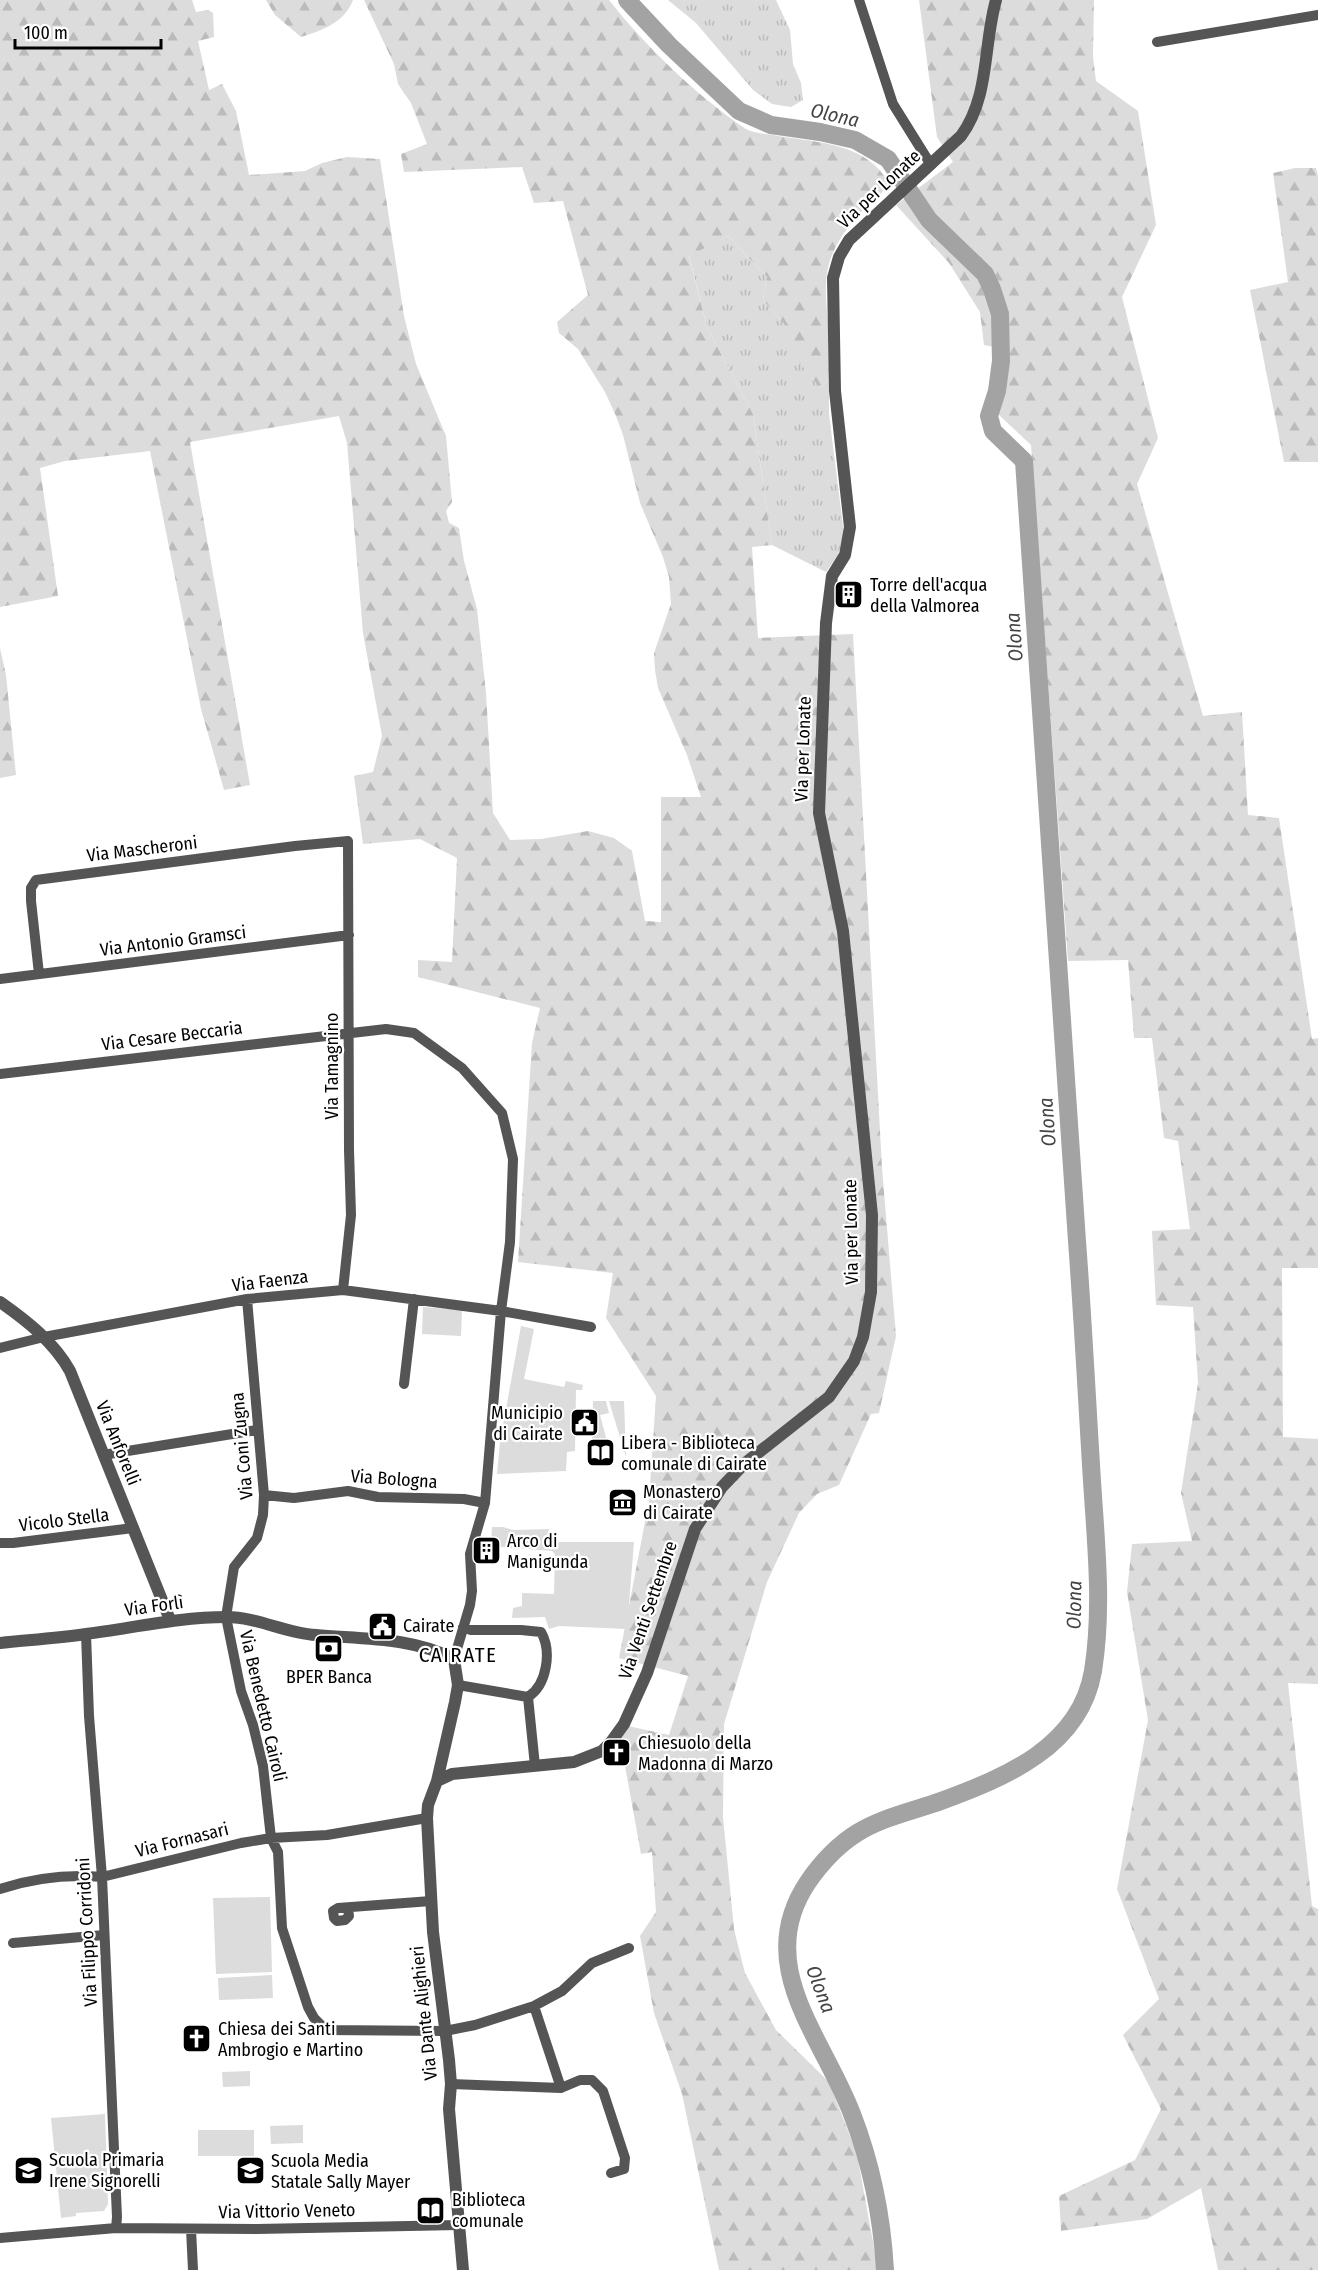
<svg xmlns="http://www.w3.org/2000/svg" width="1318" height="2270" font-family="'Fira Sans Condensed',sans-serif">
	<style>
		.grass { fill: url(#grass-tufts) }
		.forest { fill: url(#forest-firs) }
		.green { fill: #dcdcdc }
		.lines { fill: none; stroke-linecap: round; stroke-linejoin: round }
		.river { stroke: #a3a3a3; stroke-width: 18 }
		.minor { stroke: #555; stroke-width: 10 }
		.tertiary { stroke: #555; stroke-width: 12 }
		.labels { text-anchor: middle; stroke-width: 4.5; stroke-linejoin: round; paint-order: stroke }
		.street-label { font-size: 18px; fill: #000; stroke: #fff }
		.poi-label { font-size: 18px; fill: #000; stroke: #fff; text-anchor: start }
		.water-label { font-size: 20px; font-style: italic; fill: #444; stroke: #fff }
		.quarter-label { font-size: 21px; letter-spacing: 1.5px; fill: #000; stroke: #fff }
	</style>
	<defs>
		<pattern id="grass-tufts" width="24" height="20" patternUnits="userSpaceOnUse" patternTransform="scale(1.5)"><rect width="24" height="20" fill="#dcdcdc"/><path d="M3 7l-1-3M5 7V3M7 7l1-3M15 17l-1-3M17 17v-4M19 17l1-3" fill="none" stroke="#bbb"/></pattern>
		<pattern id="forest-firs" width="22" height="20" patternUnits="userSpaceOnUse" patternTransform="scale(1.5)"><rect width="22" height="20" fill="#dcdcdc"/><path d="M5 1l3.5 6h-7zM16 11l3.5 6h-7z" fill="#bbb"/></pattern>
	</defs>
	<rect width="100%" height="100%" fill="#fff"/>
	<!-- grass -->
	<path class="grass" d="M668,0h108l14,30 3,34 8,19 2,17 -12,7 -19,-3 -19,-14 -57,-67z
		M728,236l39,41 -4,23 23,26 34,62 9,-10v36l15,120 -6,21 -12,17 -54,-27 -19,-131 -46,-87 -18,-72z"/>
	<!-- forest -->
	<path class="forest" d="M0,0h192l4,12 12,-2 5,3 1,24 -16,4 11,49 13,-6 14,27 13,64 56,-4 17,-8 25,-6 33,2 24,157 12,48 30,72 6,66 -6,9 3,12 10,5 5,33 13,48 9,84 7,120 17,27 31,-1 47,-8 26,7 18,13 13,70 16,1v-125h40l-14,-42 -29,-67 -3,-18 -1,-17 17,-49 -2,-27 -6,-20 -23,-54 -17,-68 -7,-19 -11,-24 -27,-43 -19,-16 -2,-11 31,-27 -25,-94 -29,2 -12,-36 -118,5 -3,-18 26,-10 -16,-41 -13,-19 -4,-20 -30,-64h245c37,47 88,96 137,129 7,4 19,5 27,6 42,8 94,6 117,50 -22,20 -46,41 -58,70 -9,22 -6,45 -4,68 1,18 1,37 1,55l-9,10 -36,-45 2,-17 -23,-26 4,-23 -39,-41 -39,20 18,71 46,87 19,131 -20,2 6,91 95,-4 29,534 14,168 -17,77 -8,1 -32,71 -22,9 -18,19 -32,69 -43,142 -1,93 11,112 11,44 31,57 53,52 28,72 21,116h-159l-37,-176 -28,-81 -14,-77 16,-24 -4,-60 -11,2 -21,-116 8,-12 41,9 19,-59 -69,-18 30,-157 7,-105 -50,-78 7,-45 -95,-11 14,-219 8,-35 -122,-31v-17l34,2 5,-104 -37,-19 -57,5 -9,-68 19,-4 9,-36 -19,-103 -16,-190 -8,-27 -149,26 60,343 -26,5 -23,-81 -51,-258 -85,10 -25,7 18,128 -58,11z
		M266,0h87c-9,23 -30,30 -52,37l-26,-22z
		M919,0h175l-1,57 3,24 42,30 18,114 -34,72 36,141 -21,46 66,232 39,-4 6,103 31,3 33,221 6,-1v230h-36l1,169 35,2v245l-30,-1 24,223 6,3v361h-100l-17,-82 -54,31 -86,12 -2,-35 76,-36 26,-51 -38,-74 36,-36 -42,-110 31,-169 -21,-128 5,-48 60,-3 -11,-48 17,-110 -5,-76 -37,-2 -4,-74 38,-2 -12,-88 -14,-3 -12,-100h-18l-6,-78 -60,1 -37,-516 -33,-31 6,-65 -20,-4 -4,-33 -31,-49 -53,-58 57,-43 -16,-25z
		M1295,168h21l2,8v286h-34l-34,-172 38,-8 -15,-109z
		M0,648l6,27 10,100 -16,3z"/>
	<!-- green -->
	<path class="green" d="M423,1307l39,3 -1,26 -39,-2z
		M521,1326l13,3 -10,50 40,8 2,-6 17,4 -1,5h-6l-1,61 -8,1 -1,19 -69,3 3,-32z
		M593,1401h13l3,12 -9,2 8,30 -16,3z
		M609,1401h15l2,56z
		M492,1527h11l10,3 36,-1v13h85l-7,87 -68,-3 -10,3 -4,-12 -33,1 1,-10 9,-2v-13l32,1 1,-40 -3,-3 -61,-5z
		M270,1897l2,75 -56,2 -3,-76z
		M272,1975l1,23 -54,2 -1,-22z
		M250,2071v15l-27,1 -1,-15z
		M105,2114l3,90 -4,7 -28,2v3l-15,2 -10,-100z
		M303,2125v18l-32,1 -1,-18z
		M198,2130h56v26h-56z"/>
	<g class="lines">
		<!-- river -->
		<path class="river" d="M627,0l42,45 70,66 32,14 49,7 35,8 33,19 41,61 56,54 7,15 8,25 1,47 -4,30 -8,25 4,15 31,30c16,260 34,520 53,780 6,80 10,160 15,240 4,63 11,127 1,190 -13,76 -87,106 -152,130 -28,10 -58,16 -84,32 -19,12 -36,30 -49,49 -56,83 15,155 44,232 19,49 30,103 33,156"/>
		<!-- minor -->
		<path class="minor" d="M859,0l34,104 38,61
			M1157,42l161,-27
			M39,974l-8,-73v-13l5,-8 259,-34 53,-5 1,309 2,65 -8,75
			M0,979l349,-44
			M0,1074l386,-45 28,4 48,35 40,45 11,46 -3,83 -9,69 -16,192 -15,51 2,37 -2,14 -16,54
			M247,1299l17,196 -1,20 -6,23 -23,29 -8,50 15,74 12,34 10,41 8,72 7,14 4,76 26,79 6,11 12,12 119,1 30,-6 59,-19 28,-15 30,-28 37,-15
			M0,1348l44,-11 203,-38 96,-9 158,21 90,16
			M404,1384l10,-85
			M103,1455l154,-25
			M264,1495l30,3 54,-7 30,6 86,2 21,4
			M0,1543h13l120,-15
			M463,1627l8,3h50l20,2c11,19 6,53 -13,65
			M86,1634l3,82 13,161 15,340 -1,11
			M458,1685l70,12
			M528,1697l7,69
			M0,1889c34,-11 66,-15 102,-12l139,-34 30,-5 56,-3 100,-17
			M348,1908l1,8 -4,4 -8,1 -3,-3 -1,-7 5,-3 93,-7
			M13,1943l91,-8
			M451,2084l110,4 -27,-82
			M561,2088l19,-8h12l11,11 22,67 -1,11 -13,4
			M191,2229l2,41
			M0,2238l116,-10 141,1 202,-4"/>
		<!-- tertiary -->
		<path class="tertiary" d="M0,1302c27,19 54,40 70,69l100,249
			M0,1643c29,-3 58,-5 86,-9 47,-6 93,-17 141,-17 30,0 58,16 89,18 46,4 96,2 138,24l4,26 -3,17 -18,79 -9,24 -1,13 6,114 16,128 2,24 -2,25 14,161
			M437,1781l15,-7 10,-1 112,-11 28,-11 9,-9 13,-18 23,-51 48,-144 27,-42 22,-23 85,-67 25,-36 9,-24 8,-45 1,-77 -29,-284 -24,-118 7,-190 6,-47 13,-21 5,-28 -15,-136 -2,-113 6,-21 10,-17 112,-104c29,-40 22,-90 35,-136"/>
	</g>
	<!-- icons -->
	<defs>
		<symbol id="building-square" viewBox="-11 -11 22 22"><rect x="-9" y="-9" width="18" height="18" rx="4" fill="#000" stroke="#fff"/><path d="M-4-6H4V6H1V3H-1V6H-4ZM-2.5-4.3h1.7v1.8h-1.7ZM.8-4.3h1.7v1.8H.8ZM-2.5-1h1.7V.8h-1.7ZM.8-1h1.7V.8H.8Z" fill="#fff"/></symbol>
		<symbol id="civic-square" viewBox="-11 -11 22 22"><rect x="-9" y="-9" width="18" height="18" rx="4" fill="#000" stroke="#fff"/><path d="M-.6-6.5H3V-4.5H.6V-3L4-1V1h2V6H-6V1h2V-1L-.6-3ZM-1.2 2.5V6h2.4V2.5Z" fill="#fff"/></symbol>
		<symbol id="library-square" viewBox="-11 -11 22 22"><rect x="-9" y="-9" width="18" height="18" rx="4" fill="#000" stroke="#fff"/><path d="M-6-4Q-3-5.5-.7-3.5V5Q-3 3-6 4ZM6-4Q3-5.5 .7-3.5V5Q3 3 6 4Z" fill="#fff"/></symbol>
		<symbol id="museum-square" viewBox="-11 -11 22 22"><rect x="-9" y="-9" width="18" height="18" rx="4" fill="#000" stroke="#fff"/><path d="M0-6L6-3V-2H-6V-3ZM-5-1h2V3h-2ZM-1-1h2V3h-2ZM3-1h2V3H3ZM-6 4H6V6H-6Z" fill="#fff"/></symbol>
		<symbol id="bank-square" viewBox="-11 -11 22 22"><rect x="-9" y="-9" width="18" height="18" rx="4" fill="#000" stroke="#fff"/><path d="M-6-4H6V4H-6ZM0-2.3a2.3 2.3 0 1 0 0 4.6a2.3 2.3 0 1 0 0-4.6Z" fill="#fff"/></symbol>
		<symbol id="church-square" viewBox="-11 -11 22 22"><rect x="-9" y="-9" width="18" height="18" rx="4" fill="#000" stroke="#fff"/><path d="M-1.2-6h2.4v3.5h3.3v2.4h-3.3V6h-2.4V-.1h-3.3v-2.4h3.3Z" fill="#fff"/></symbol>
		<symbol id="school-square" viewBox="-11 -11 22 22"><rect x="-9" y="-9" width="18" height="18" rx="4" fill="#000" stroke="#fff"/><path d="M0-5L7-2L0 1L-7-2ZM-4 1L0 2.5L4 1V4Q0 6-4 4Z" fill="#fff"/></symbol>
	</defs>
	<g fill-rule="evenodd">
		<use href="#building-square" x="832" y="578" width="33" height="33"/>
		<use href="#civic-square" x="568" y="1406" width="33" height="33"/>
		<use href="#library-square" x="584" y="1436" width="33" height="33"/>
		<use href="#museum-square" x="606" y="1486" width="33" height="33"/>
		<use href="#building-square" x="470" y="1534" width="33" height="33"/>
		<use href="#civic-square" x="366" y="1610" width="33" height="33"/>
		<use href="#bank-square" x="312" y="1632" width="33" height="33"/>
		<use href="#church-square" x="600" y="1736" width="33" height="33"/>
		<use href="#church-square" x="180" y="2022" width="33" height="33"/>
		<use href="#school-square" x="12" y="2154" width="33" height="33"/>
		<use href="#school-square" x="234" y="2154" width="33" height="33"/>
		<use href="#library-square" x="414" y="2194" width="33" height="33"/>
	</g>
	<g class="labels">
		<!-- street labels -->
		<g class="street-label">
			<text transform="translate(879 189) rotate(-43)" y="6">Via per Lonate</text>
			<text transform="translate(803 749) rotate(-88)" y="6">Via per Lonate</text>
			<text transform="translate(142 849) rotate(-7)" y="6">Via Mascheroni</text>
			<text transform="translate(173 941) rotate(-7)" y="6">Via Antonio Gramsci</text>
			<text transform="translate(172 1036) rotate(-7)" y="6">Via Cesare Beccaria</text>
			<text transform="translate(332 1066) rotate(-90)" y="6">Via Tamagnino</text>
			<text transform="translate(851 1232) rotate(-91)" y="6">Via per Lonate</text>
			<text transform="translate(270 1281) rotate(-7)" y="6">Via Faenza</text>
			<text transform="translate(118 1443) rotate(68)" y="6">Via Anforelli</text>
			<text transform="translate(242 1446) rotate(-95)" y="6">Via Coni Zugna</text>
			<text transform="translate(394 1479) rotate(4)" y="6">Via Bologna</text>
			<text transform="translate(64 1520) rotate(-7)" y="6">Vicolo Stella</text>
			<text transform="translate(154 1606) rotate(-8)" y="6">Via Forlì</text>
			<text transform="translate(648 1610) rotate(-71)" y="6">Via Venti Settembre</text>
			<text transform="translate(263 1706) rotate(77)" y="6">Via Benedetto Cairoli</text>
			<text transform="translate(182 1840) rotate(-14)" y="6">Via Fornasari</text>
			<text transform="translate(87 1932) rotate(-93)" y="6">Via Filippo Corridoni</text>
			<text transform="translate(424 2013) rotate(-96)" y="6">Via Dante Alighieri</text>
			<text transform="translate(287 2211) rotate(-1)" y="6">Via Vittorio Veneto</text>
		</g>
		<!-- poi labels -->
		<g class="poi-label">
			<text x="870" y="591">Torre dell'acqua<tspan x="870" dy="21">della Valmorea</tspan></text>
			<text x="563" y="1419" text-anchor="end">Municipio<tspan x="563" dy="21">di Cairate</tspan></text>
			<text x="621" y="1449">Libera - Biblioteca<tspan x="621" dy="21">comunale di Cairate</tspan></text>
			<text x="643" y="1498">Monastero<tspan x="643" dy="21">di Cairate</tspan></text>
			<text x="507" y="1547">Arco di<tspan x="507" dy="21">Manigunda</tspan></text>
			<text x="403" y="1632">Cairate</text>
			<text x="329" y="1683" text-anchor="middle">BPER Banca</text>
			<text x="638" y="1749">Chiesuolo della<tspan x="638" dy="21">Madonna di Marzo</tspan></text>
			<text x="218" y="2035">Chiesa dei Santi<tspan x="218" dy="21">Ambrogio e Martino</tspan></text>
			<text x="49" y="2166">Scuola Primaria<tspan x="49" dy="21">Irene Signorelli</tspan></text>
			<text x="271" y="2167">Scuola Media<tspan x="271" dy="21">Statale Sally Mayer</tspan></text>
			<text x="452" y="2206">Biblioteca<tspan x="452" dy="21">comunale</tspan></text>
		</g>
		<!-- water labels -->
		<g class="water-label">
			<text transform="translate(835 115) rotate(13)" y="7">Olona</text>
			<text transform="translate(1014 637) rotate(-94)" y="7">Olona</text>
			<text transform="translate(1047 1122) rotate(-94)" y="7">Olona</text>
			<text transform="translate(1074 1605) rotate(-89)" y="7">Olona</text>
			<text transform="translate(821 1989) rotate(69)" y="7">Olona</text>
		</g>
		<!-- quarter labels -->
		<g class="quarter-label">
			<text x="458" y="1662">CAIRATE</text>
		</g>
	</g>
	<!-- scale -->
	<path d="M15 39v9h146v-9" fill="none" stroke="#000000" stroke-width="3"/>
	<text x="24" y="39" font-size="18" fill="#000000" stroke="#ffffff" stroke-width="4.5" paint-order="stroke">100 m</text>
</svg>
